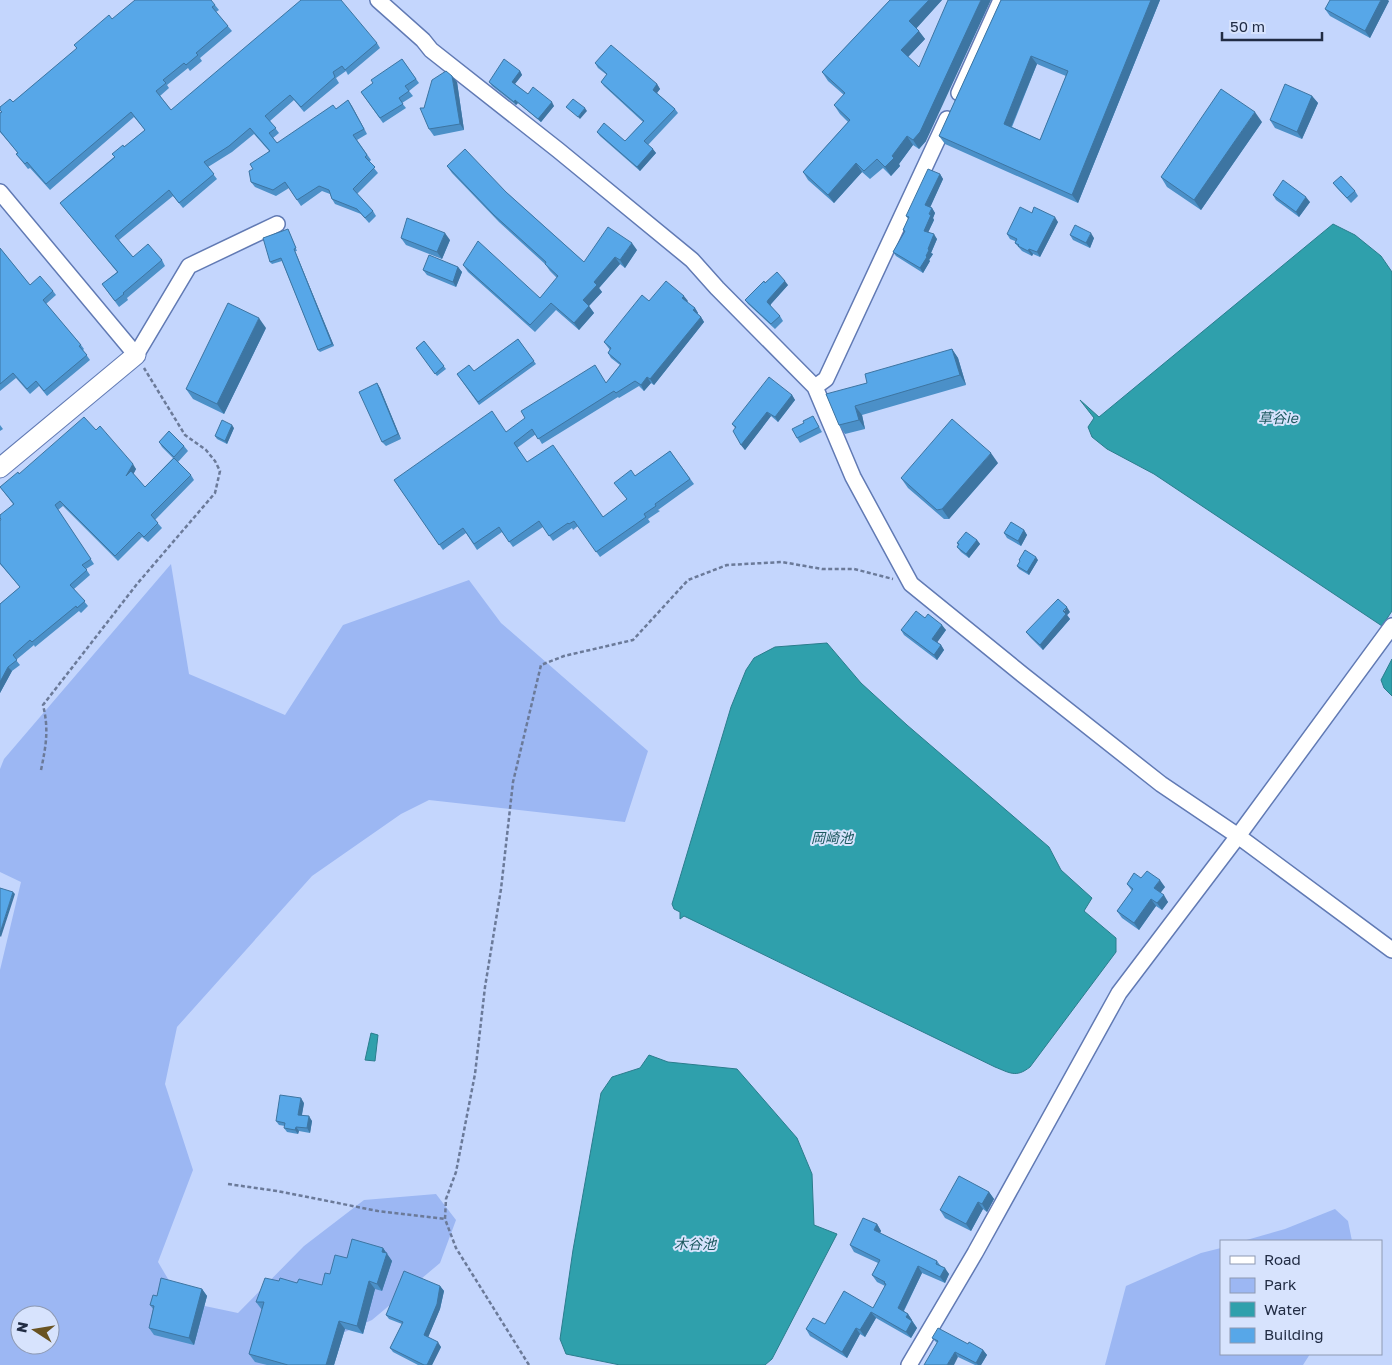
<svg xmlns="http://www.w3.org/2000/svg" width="1392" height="1365" font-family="'Golos Text','Noto Sans JP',sans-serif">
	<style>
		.green { fill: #9cb7f3; fill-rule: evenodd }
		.water { fill: #2fa0ac; stroke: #2b7d8d }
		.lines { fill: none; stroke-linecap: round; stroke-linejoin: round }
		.minor-casing { stroke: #617ab4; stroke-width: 18 }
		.tertiary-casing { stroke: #617ab4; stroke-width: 21 }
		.path { stroke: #6b7a99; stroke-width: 2.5; stroke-dasharray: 4 2.5; stroke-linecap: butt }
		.minor { stroke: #fff; stroke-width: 15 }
		.tertiary { stroke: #fff; stroke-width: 19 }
		.wall { fill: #4b90c8; fill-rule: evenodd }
		.shaded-wall { fill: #3d75a2 }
		.building { fill: #57a7e8; stroke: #3d75a2; fill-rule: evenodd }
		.labels { text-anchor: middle; stroke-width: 4; stroke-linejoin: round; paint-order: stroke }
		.water-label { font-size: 14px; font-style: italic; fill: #1b585e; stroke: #d7e3fd }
	</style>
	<rect width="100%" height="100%" fill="#c4d6fd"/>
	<!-- green -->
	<path class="green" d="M171,564l18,110 96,41 58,-90 126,-45 32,43 147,128 -23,71 -196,-22 -28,14 -89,62 -135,151 -12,57 28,86 -35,92 23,39 57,12 66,-67 60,-46 72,-6 20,26 -16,43 -68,57 -102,45h-270v-395l21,-88 -21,-10v-103l4,-10zM20,1315h30v30h-30z
		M1335,1209l13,12 4,20h-109l42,-12z
		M1221,1248v106h89l-7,11h-198l21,-79 75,-33z"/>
	<!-- water -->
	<path class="water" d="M1333,224l22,11 26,21 11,16v339l-10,15 -228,-152 -47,-25 -15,-12 -4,-10 6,-9 -14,-18 19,17z
		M827,643l34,40 46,42 142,122 12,23 31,28 -8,13 32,27v14l-86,115c-14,11 -20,6 -35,0l-311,-151 -4,3v-7l-6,-3 -2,-5 59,-197 15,-37 8,-12 21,-11z
		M1392,659v37l-8,-8 -3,-8z
		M371,1033l7,2 -3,26 -10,-1z
		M649,1055l19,7 69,7 60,69 15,36 2,51 23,9 -65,125 -7,6h-145l-54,-11 -6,-15 13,-89 28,-157 11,-16 28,-9z"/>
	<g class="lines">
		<defs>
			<path id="minor" d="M378,0l45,40 8,10 127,100 134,110 25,28 98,99 38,90 58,107 112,91 138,109 77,52 154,114
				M959,93l42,-93
				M0,192l136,163 53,-89 88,-42
				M815,387l11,-8 121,-260
				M909,1365l66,-112 144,-260 119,-157 154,-210"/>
			<path id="tertiary" d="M0,468l136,-113"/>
		</defs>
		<!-- minor casing -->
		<use href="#minor" class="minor-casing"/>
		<!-- tertiary casing -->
		<use href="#tertiary" class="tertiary-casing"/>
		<!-- path -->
		<path class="path" d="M41,770c5,-24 8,-41 2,-65l94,-121 78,-91 5,-22 -5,-10 -9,-11 -21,-15 -41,-67
			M228,1184l49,7 101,20 67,8
			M529,1365l-73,-117 -11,-29 1,-20 10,-27 19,-98 10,-87 16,-98 12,-107 28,-117 23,-9 69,-16 55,-60 39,-15 55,-3 40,7h32l39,10"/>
		<!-- minor -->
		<use href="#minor" class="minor"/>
		<!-- tertiary -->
		<use href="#tertiary" class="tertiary"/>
	</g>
	<!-- wall -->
	<path class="wall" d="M890,0h52l-26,28 9,11 -17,18 18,84 -7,8 -6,-4 -14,19 1,2 -9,10 -8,-8 -13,11 -8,-7 -28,31 -26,-23 -5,-8 45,-50 -8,-8 -6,-9 10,-10 -16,-14 -6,-9z
		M1001,0h159l-82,203 -133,-59 -6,-8zM1037,64l29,12 -26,64 -28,-13z
		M1389,1l-19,37 -40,-22 -5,-7z
		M215,5l4,5 -3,2 16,19 -32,27 2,3 -12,10 -2,-3 -21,17 2,3 -9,8 11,14 206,-67 3,5 -32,27 -2,-4 -10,7 3,5 -35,29 -10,-12 -24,21 9,12 -6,5 4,5 59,-34 12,-9 19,34 -10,6 14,20 -2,2 9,11 -21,21 16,17 3,5 -7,7 -8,-9 -26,-10 -3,-5 -2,-5 -8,-3 -21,15 -12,-18 -13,8 -21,-9 -4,-5 2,-13 16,-18 -15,-17 -22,18 -24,15 9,12 -34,29 -10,-12 -54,44 14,17 29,3 3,6 -38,32 1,2 -9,7 -17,-23 15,-12 -57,-69 54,-46 10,-10 21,-17 -11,-13 -84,73 -20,-22 -2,1 -12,-15 2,-1 -18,-21v-19l1,-1 -1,-2 13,-8 64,-53 -3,-4z
		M402,59l17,24 -10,8 4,5 -11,7 4,5 -23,15 -22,-31 12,-9z
		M595,63l62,21 3,5 -3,4 18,16 3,4 -30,32 8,8 -16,18 -40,-35 -3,-4 28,9 18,-19 -39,-36 -3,-4 6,-7 -9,-7z
		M520,71l2,4 -7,9 13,10 26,12 -13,16 -23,-19 -2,2 -24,-19 -3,-4z
		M457,82l7,48 -30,6 -5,-7z
		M1312,96l6,7 -16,36 -27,-11 -5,-8z
		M1262,122l-61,88 -34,-23 -6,-10z
		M447,166l59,26 78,70 53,-12 -12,18 -5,-4 -21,24 3,4 -13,14 5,7 -15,17 -23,-20 -21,22 -67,-60 -5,-7 77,33 17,-20 -7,-7 -5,-7 -46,-42 -47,-49z
		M940,174l3,5 -13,28 2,1 3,5 -2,5 1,2 -6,12 9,7 -6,14 2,1 -4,6 1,1 -7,12 -27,-17 -3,-4 11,-19 -1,-3 5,-11 -2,-3z
		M1333,183l22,8 3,5 -7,7 -14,-15z
		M1273,195l37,7 -11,15 -23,-17z
		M1032,213l26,9 -18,35 -7,-3 -1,2 -10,-5 -7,-8v-2l-5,-2 -3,-5z
		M288,229l9,22h-2l39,95 -14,6 -2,-2 -36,-89 -10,3 -2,-2z
		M1070,235l24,3 -4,10 -17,-8z
		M401,238l49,2 -8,19 -36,-14z
		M0,248l30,37 23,6 3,4 -10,9 35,41 3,4 -1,1 7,10 -43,36 -8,-10 -9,8 -14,-16 -16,13z
		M458,267l4,5 -6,15 -29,-12 -4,-5z
		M765,283l23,2 -17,19 -1,2 10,10 3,5 -8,8 -27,-25 -3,-4z
		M649,301h39l-1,1 8,6 3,5v1l3,3 3,5 -50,63 -3,-2 -7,8 -5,-5 -20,12 -1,-1 -76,47 -6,-10 -19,14 10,14 76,55 23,-17 9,-24 35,-25 24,33 -36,26 2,1 -12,8 2,3 -50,35 -22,-31 -5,4 -1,-2 -19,13 -10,-14 -30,20 -11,-15 -25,18 -11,-17 -23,17 -49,-70 112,-48 100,-49 14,-18 -9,-7 -3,-5 2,-3 -6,-8z
		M266,328l-42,86 -31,-15 -7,-10z
		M518,339l18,25 -57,41 -22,-31 17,-3z
		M424,341l22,28 -9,7 -21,-28z
		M952,349l6,9 8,27 -104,30 3,14 -20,5 -6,-9 28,-42z
		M377,383l3,5 21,51 -15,7 -4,-4z
		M792,395l3,5 -17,22 -7,-6 -26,34 -4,-5 -6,-17 -3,-4z
		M813,416l9,16 -22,11 -3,-5z
		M0,425l3,4 -3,2z
		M234,428l-7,16 -10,-5 -2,-3z
		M96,430l40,39 -3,5 12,13 28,-29 -11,-11 -3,-5 25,4 4,5 -10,11 13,13 3,5 -39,40 7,8 -14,14 -6,-5 -24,24 -55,-55 -5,4 36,54 -8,5 4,6 -16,14 14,17 -7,7 -2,-2 -44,36 -1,-2 -18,15 4,5 -8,6 -12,22v-89l20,-17 -20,-23v-43l13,-17 -13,-17 19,-13z
		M998,463l-49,56h-5l-36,-31 -7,-10z
		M1024,530l3,5 -6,11 -14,-8 -3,-5z
		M977,540l3,4 -11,14 -8,-6 -4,-5 1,-2 -1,-2z
		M1038,560l-9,15 -10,-6 -2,-3z
		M1070,612l-3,3 3,4 -27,31 -13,-13 -4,-5z
		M925,618l21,12 -9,12 4,3 3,5 -7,10 -33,-25 -3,-5z
		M1141,878l24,9 -5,5 8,10 -6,8 -6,-4 -17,24 -17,-12 -5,-7 15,-20 -5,-7z
		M304,1103l-2,12 10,6 -2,12 -11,-2 -1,3 -11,-2 -3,-4 1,-2 -6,-1 -3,-4z
		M989,1192l5,7 -7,13 -4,-3 -12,22 -26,-13 -5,-8z
		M877,1224l4,7 -1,2 57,28 3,4 9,9 -4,9 -23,-10 -18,38 4,3 9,14 -6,10 -35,-20 -11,19 -5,-3 -13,24 -37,-22 -4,-7 19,-5 48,-16 12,-22 -8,-4 -5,-7 6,-12 -24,-11 -4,-7z
		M383,1248l9,13 -10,30 -7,-2 -12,45 -18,-5 -11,36h-67l-12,-3 -6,-8 13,-44 -6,-8 23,-21 43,4 25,-27z
		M440,1286l4,5 -4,18 -12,28 13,10 -9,18h-14l-25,-13 -3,-4 12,-24 -13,-5 -3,-4z
		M202,1289l5,7 -13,49 -40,-10 -5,-7 4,-19 -3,-4 7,-9z
		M932,1338l36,6 15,6 4,5 -6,10h-6l-17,-8 -22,-15z"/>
	<!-- shaded-wall -->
	<path class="shaded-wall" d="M929,0h13l-27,30 -6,-9z
		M981,0h10l-65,141 -7,8 -6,-9z
		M1151,0h9l-82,203 -6,-8z
		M1381,0h7l1,1 -19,37 -5,-7z
		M919,31l6,8 -18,19 -6,-8z
		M1031,56l6,8 -28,68 -5,-8z
		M520,71l2,4 -8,10 -2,-3z
		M452,76l5,6 7,48 -4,-6z
		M657,84l3,5 -4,5 -3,-4z
		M1312,96l6,7 -16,36 -5,-7z
		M348,100l4,6 15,28 -3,-5z
		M515,100l3,3 -2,2 -2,-3z
		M552,102l2,4 -13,16 -3,-3z
		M585,108l2,3 -7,8 -2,-2z
		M1255,112l7,10 -61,88 -7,-10z
		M907,136l6,9 -14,19 1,2 -9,10 -6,-9 7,-11z
		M653,149l3,4 -16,18 -3,-4z
		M856,163l6,9 -28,31 -6,-8z
		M940,174l3,5 -14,31 -4,-5z
		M1306,197l4,5 -11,15 -3,-5z
		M932,208l3,5 -2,5 1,2 -7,15 -3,-4z
		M1055,217l3,5 -18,35 -3,-5z
		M445,233l5,7 -8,19 -5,-7z
		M1091,233l3,5 -4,10 -4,-5z
		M934,234l3,5 -6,14 2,1 -4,6 1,1 -7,12 -3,-5z
		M632,243l5,7 -12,18 -5,-8z
		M294,249l1,2 39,95 -2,-2z
		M1029,249l4,5 -1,2 -4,-5z
		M615,257l5,7 -21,24 3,4 -14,15 -5,-7 11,-18z
		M458,267l4,5 -6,15 -3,-5z
		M785,281l3,4 -17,19 -1,3 -3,-5 1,-2z
		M684,296l4,5 -2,2 -4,-5z
		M589,306l5,7 -15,17 -5,-7z
		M695,308l3,5 -2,2 -3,-5z
		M701,317l3,5 -50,63 -4,-6z
		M259,318l7,10 -42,86 -7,-10z
		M952,349l6,9 8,27 -6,-10z
		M647,377l4,6 -7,8 -3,-6z
		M377,383l3,5 21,51 -3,-5z
		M792,395l3,5 -17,22 -3,-5z
		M855,406l7,9 3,14 -6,-9z
		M767,412l4,4 -26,34 -4,-5z
		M232,425l2,3 -7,16 -2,-3z
		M991,453l7,10 -49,56 -7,-10z
		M133,464l3,5 -6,12 -4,-5z
		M1024,530l3,5 -6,11 -3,-5z
		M977,540l3,4 -11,14 -3,-4z
		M1036,557l2,3 -9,15 -2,-3z
		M1067,607l3,5 -3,3 3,4 -27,31 -3,-5z
		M942,625l4,5 -10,14 -4,-5z
		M941,645l3,5 -7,10 -3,-5z
		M8,667l4,4 -12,22v-11z
		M1160,880l5,7 -6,8 -5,-7z
		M13,892l2,2 -14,43 -1,-1v-3z
		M1164,895l4,7 -6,8 -5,-7z
		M1151,899l5,7 -17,24 -5,-7z
		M301,1098l3,5 -3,16 -3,-4z
		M309,1116l3,5 -2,12 -3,-5z
		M296,1127l3,4 -1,3 -3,-4z
		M989,1192l5,7 -7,13 -5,-8z
		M978,1202l5,7 -12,22 -5,-7z
		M877,1224l4,7 -3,6 -4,-7z
		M383,1248l9,13 -10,30 -5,-7z
		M918,1266l4,7 -20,41 -4,-6z
		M945,1268l4,6 -4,9 -5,-6z
		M369,1281l6,8 -12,45 -6,-8z
		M440,1286l4,5 -4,18 -13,31 -3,-5z
		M202,1289l5,7 -13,49 -5,-7z
		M871,1312l5,6 -11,19 -5,-7z
		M908,1314l4,6 -2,4 -4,-7z
		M339,1321l6,8 -11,36h-8z
		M912,1321l5,7 -6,10 -5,-6z
		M856,1328l4,6 -13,24 -5,-6z
		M438,1342l3,5 -9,18h-5z
		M983,1350l4,5 -6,10h-3l-2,-2z
		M955,1352l3,5 -4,8h-7z"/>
	<!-- building -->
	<path class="building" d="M135,0h76l4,5 -3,2 16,19 -32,27 2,2 -12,10 -2,-2 -21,17 3,3 -10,8 15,19 130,-110h40l36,43 -32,27 -3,-4 -9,6 2,5 -34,30 -11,-12 -25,21 11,12 -7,5 8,10 56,-38 3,4 12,-9 16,29 -11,6 14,20 -2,2 10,10 -22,22 20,22 -8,7 -8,-9 -25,-10 -3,-9 -10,-4 -22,14 -12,-18 -12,8 -22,-8 -2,-11 4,-2 -3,-5 20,-13 -20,-23 -21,18 -25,16 10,12 -35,29 -10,-13 -54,46 18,21 15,-13 14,16 -39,33 1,1 -9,7 -13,-17 16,-12 -1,-1 -57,-68 55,-46 -3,-3 11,-9 1,2 21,-17 -14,-18 -85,72 -19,-22 -2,2 -9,-10 2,-1 -18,-22v-18l2,-1 -2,-2v-3l10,-8 3,3 64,-54 -3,-3 35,-30 3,4z
		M890,0h39l-20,21 10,10 -18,19 18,17 29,-67h33l-61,132 -7,8 -6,-4 -15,20 2,2 -9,9 -8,-8 -13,12 -8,-8 -28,32 -25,-23 47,-52 -16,-15 11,-12 -23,-21z
		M1001,0h150l-79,195 -133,-59zM1031,56l37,15 -28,69 -36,-16z
		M1330,0h51l-16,31 -40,-22z
		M611,45l46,39 -4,6 22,19 -31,32 9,8 -16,18 -40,-35 7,-9 21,18 19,-20 -43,-39 6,-8 -12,-11z
		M402,59l14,20 -11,7 4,5 -10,7 4,6 -23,14 -19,-26 12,-9 -2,-3z
		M504,59l16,12 -8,11 16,12 5,-7 19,15 -14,17 -23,-19 -1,2 -25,-20z
		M446,71l6,5 8,48 -31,5 -9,-21h4l8,-28z
		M1285,84l27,12 -15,36 -27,-12z
		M1221,89l34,23 -61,88 -33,-23z
		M573,99l12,9 -7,9 -12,-10z
		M465,149l41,43 78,70 24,-35 24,16 -12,17 -5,-3 -21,25 3,3 -14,15 6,6 -15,17 -23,-20 -21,22 -67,-60 15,-24 62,57 18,-22 -13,-12 1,-2 -52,-47 -47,-49z
		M928,169l12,5 -15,31 7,3 -3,6 2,1 -7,16 10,3 -6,15 1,1 -3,6 1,1 -7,11 -27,-16 12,-21 -2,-1 6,-13 -3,-1z
		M1341,176l14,15 -8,7 -14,-15z
		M1283,180l23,17 -10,15 -23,-17z
		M1020,207l12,6 2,-6 21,10 -18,35 -8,-3 -1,2 -10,-5 1,-1 -4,-2 2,-4 -10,-5z
		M407,218l38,15 -8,19 -36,-14z
		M1075,225l16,8 -5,10 -16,-8z
		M288,229l8,19 -2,1 38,95 -14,6 -37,-92 -11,4 -7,-24z
		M0,248l30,37 10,-9 13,15 -10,9 38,45 -2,1 8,9 -43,36 -8,-10 -9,8 -14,-16 -13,11z
		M429,255l29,12 -5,15 -30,-12z
		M777,272l8,9 -17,19 -1,2 13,14 -9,8 -26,-24 19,-19 1,2z
		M666,281l18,15 -2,2 13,10 -2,2 8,7 -51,62 -3,-2 -6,8 -6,-4 -19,12 -2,-2 -76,48 -6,-10 -18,14 13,19 26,-17 50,72 24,-18 -13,-16 17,-13 4,6 35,-25 20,28 -35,25 1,2 -12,8 2,3 -50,35 -22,-31 -5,3 -1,-1 -19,13 -10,-15 -30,21 -10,-15 -25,17 -11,-16 -24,17 -45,-65 98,-69 14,21 19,-14 -4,-7 74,-46 11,18 15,-19 -13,-11 3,-5 -7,-6 38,-47 7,6z
		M228,303l31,15 -42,86 -31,-15z
		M518,339l16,22 -56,41 -21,-28 12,-9 5,6z
		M424,341l20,25 -9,8 -19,-26z
		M952,349l8,26 -105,31 4,14 -20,5 -13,-31 41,-11 -2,-9z
		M769,377l23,18 -17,22 -8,-5 -26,33 -8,-14 3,-4 -4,-3z
		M377,383l21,51 -16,8 -23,-50z
		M813,416l6,11 -22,11 -5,-9 12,-6 -1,-2z
		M84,417l12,13 4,-4 33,38 -7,12 5,-5 14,16 29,-29 17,17 -40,40 7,8 -14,14 -5,-5 -24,24 -55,-55 -5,4 36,54 -9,6 5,5 -17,15 15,16 -8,7 -1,-2 -44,36 -2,-2 -17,15 4,5 -9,7 -8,15v-78l20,-17 -20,-24v-42l1,-2 -1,-1v-3l14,-11 -14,-17 18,-15 1,2z
		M952,419l39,34 -49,56 -5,1 -36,-32z
		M222,420l10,5 -7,16 -10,-5z
		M169,431l15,15 -10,11 -15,-15z
		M1011,522l13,8 -6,11 -14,-8z
		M966,532l11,8 -11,14 -9,-7 2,-3 -2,-1z
		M1025,550l11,7 -9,15 -10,-6 3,-5 -1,-1z
		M1058,599l9,8 -4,4 3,3 -26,31 -14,-13z
		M916,611l9,7 3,-4 14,11 -10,14 9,6 -7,10 -33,-25z
		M1147,871l13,9 -6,8 10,7 -7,8 -6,-4 -17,24 -17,-12 16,-22 -6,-5 7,-11 7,5z
		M0,888l13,4 -13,41z
		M280,1095l21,3 -3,17 11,1 -2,12 -11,-1 -1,3 -11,-2 1,-5 -9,-2z
		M959,1176l30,16 -7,12 -4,-2 -12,22 -26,-14z
		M863,1218l14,6 -3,6 63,31 -1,3 9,4 -5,9 -22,-11 -20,42 10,6 -2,3 6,4 -6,11 -35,-20 -11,18 -4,-2 -14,24 -36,-23 7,-11 12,6 19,-33 29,17 13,-24 -2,-1 1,-1 -13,-7 8,-15 -30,-15z
		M352,1239l31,9 -1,4 5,1 -10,31 -8,-3 -12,45 -18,-5 -13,44h-38l-39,-11 15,-52h-8l9,-24 14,3 1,-3 17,5 2,-4 23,6 3,-12 5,1 5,-19 12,3z
		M404,1271l36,15 -3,18 -13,31 14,7 -11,23h-3l-34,-17 13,-26 -17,-7z
		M161,1278l41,11 -13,49 -40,-10 5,-22 -4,-1 3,-10 4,1z
		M938,1328l30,16 1,-2 14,8 -7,13 -21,-11 -8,13h-23l14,-24 -6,-3z"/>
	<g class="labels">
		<!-- water labels -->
		<g class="water-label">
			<text x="1278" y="423">草谷ie</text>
			<text x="832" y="843">岡崎池</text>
			<text x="695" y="1249">木谷池</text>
		</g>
	</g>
	<!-- legend -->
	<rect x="1220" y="1240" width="162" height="115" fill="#d7e3fd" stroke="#8e9ab3"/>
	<rect x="1230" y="1256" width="25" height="8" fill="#ffffff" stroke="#8e9ab3"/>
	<text x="1264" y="1265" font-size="15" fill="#212c44">Road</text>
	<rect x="1230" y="1278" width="25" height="15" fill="#9cb7f3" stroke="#8e9ab3"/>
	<text x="1264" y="1290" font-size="15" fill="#212c44">Park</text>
	<rect x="1230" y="1302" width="25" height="15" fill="#2fa0ac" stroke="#8e9ab3"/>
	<text x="1264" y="1315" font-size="15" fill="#212c44">Water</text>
	<rect x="1230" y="1328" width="25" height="15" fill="#57a7e8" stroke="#8e9ab3"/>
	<text x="1264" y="1340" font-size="15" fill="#212c44">Building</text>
	<!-- north arrow -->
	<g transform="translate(35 1330) rotate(282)"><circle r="24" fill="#d7e3fd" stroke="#8e9ab3"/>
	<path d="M0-4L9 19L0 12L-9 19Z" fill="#695322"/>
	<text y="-8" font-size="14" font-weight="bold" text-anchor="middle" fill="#212c44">N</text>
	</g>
	<!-- scale -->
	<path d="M1222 32v8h100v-8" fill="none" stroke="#212c44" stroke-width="2.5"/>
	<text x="1230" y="32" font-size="15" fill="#212c44" stroke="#d7e3fd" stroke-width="4" paint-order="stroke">50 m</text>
</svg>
